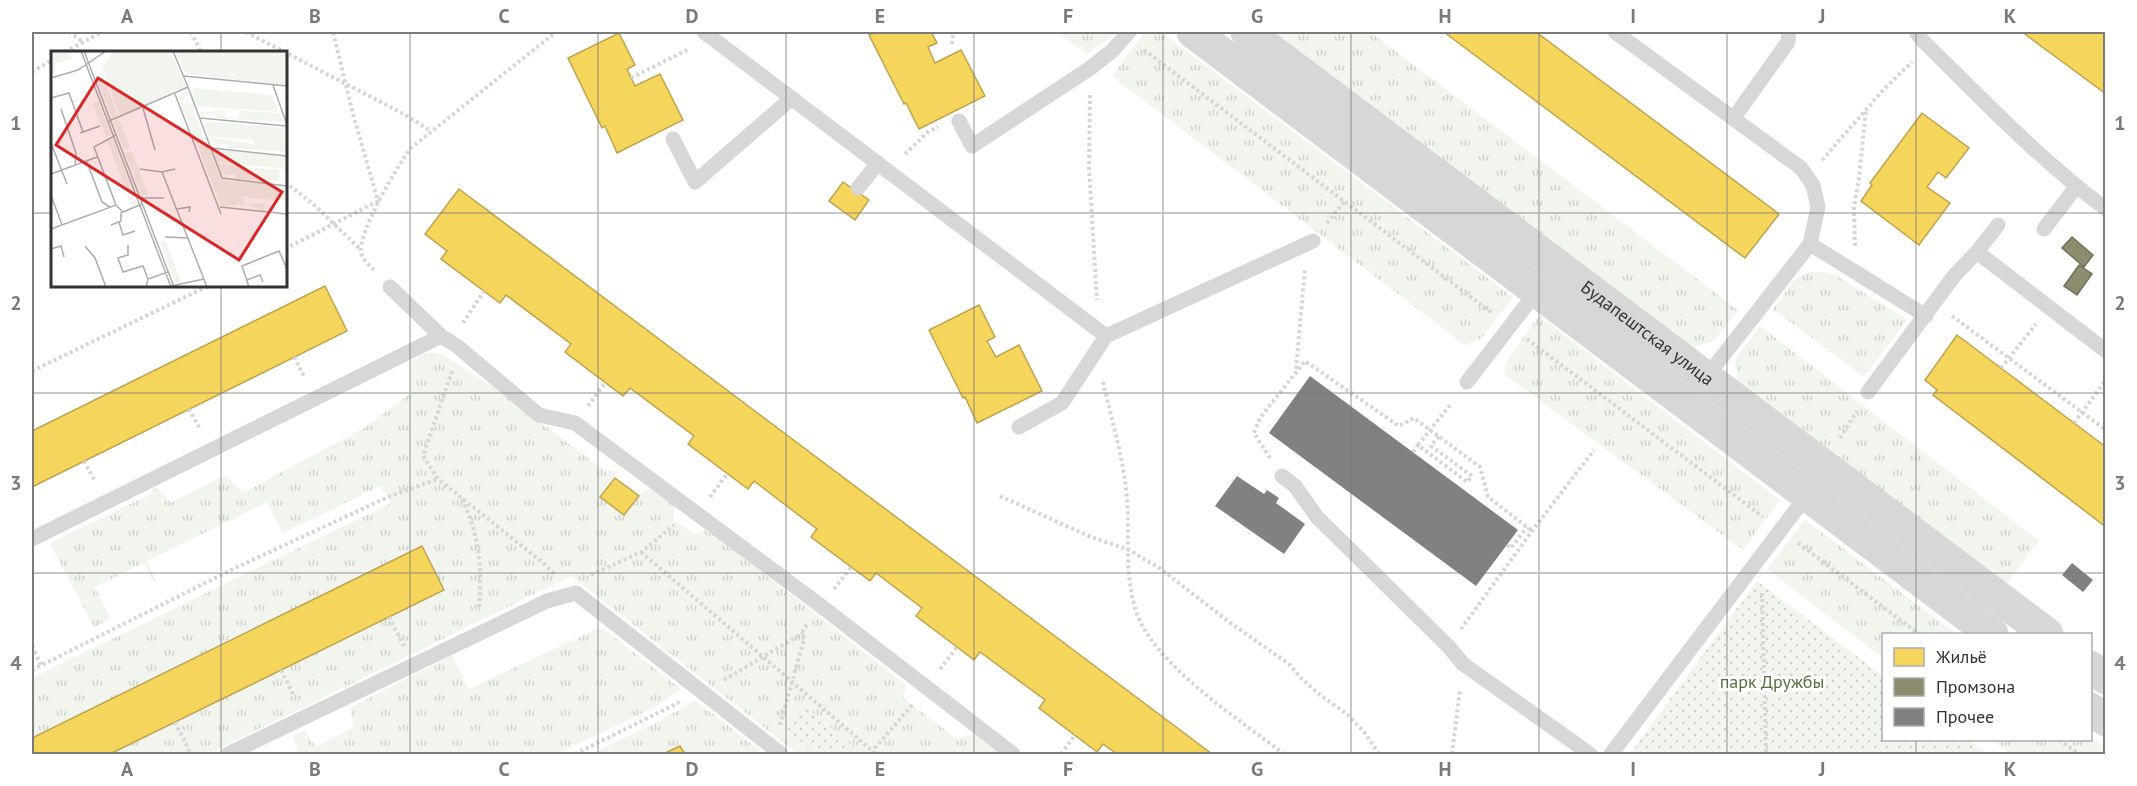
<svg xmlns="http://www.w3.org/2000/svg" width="2137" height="786" font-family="'PT Sans',sans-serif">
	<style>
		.grass { fill: url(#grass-tufts) }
		.park { fill: url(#park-dots) }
		.homes { fill: #f6d55c; stroke: #bca450; stroke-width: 1.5 }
		.industry { fill: #8c8c6e; stroke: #71715c; stroke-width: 1.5 }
		.building { fill: #818181 }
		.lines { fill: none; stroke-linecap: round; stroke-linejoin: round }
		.path { stroke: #d6d6d6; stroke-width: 4; stroke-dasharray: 3 3; stroke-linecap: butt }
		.service { stroke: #d7d7d7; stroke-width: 15 }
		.tertiary { stroke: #d7d7d7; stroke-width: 33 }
		.grid { fill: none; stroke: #7a7a7a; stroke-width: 1.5; stroke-opacity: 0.55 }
		.labels { text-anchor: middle; stroke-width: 6; stroke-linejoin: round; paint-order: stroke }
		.street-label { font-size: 18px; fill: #333; stroke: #fff }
		.park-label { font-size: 18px; fill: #56703f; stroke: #fff }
		.inset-road { fill: none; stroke: #adadad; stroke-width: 1.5 }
		.view { fill: #d62828; fill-opacity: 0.15; stroke: #d62828; stroke-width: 3 }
		.inset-edge { fill: none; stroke: #333; stroke-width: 3 }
		.neatline { fill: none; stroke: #7a7a7a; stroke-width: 2 }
		.grid-label { font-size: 20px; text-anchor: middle; font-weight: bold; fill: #7a7a7a }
	</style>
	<defs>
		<pattern id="grass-tufts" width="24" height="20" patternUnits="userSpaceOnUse" patternTransform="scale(1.5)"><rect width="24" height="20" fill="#f1f5ed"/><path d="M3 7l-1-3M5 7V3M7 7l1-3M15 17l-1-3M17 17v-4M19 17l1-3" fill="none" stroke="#cfd2cc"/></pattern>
		<pattern id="park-dots" width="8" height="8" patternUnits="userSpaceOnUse" patternTransform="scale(1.5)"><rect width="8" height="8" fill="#f1f5ed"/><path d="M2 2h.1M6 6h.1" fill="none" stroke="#cfd2cc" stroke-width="1.8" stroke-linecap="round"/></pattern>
	</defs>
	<rect width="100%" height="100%" fill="#fff"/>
	<!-- grass -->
	<path class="grass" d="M1057,32h58l-5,6 -23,16z
		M1145,32h16l352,265 -31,41 -17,7 -353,-269z
		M1275,32h95l368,278 -24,31 -21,7z
		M1809,272h16l12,4 70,44 -43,57 -91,-68 22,-30z
		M1539,316l241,184 -37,50 -239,-176 4,-15z
		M1760,326l279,215 -33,43 -269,-204 -1,-21z
		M428,353h8l9,3 45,29 117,87 3,-2 5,1v7l-15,19 24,18c22,-24 17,-36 50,-12v17l20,14 13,-5 199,156 -3,13 54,41 20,-6 26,21h-205l-227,-178 -363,178h-176v-76l359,-175 -11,-17 -97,47 -16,-31 -120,59 9,21 -2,-1 -10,-18 -49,24 15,31 -16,10 -44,-85 103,-50 -1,-3 6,-2 13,15 54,-28 18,18 121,-65 46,-34v-33z
		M1805,520l151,114h-72l-1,24 -116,-89z
		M601,627l80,62 -24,17 -100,48h-259l-5,-18 12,-6 11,17 38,-19 -4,-20 102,-53 17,34z
		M695,700l69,54h-173l72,-35z
		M2091,737l14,11v6h-95l-19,-14h99z"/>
	<!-- park -->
	<path class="park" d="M1757,581l126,95 1,64h84l20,14h-358z
		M807,707l55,47h-46l-29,-24z"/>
	<!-- homes -->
	<path class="homes" d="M876,32h55l6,11 -9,4 7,16 26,-13 24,46 -66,33 -13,-26 -2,1 -35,-69z
		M1444,32h92l243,182 -34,44z
		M2022,32h84v62z
		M619,33l16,32 -8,4 8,17 25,-12 23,46 -66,33 -12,-27 -3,2 -34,-70z
		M1922,113l47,35 -23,30 -8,-6 -11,15 23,16 -31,42 -58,-44 11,-16 -2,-2z
		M843,182l26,18 -14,20 -26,-19z
		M459,189l753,565h-95l-14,-10 -6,8 -58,-44 6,-8 -65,-48 -6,8 -17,-13 -41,-31 6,-8 -46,-35 -6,8 -59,-44 6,-8 -63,-48 -6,8 -60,-45 6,-8 -64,-48 -7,8 -58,-44 6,-8 -65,-49 -6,8 -59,-44 6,-8 -22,-17z
		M325,286l22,45 -315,156v-56z
		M979,305l16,32 -8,4 9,16 23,-12 23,46 -65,32 -12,-26 -2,1 -34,-68z
		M1957,335l149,112v80l-173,-132 4,-5 -12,-10z
		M615,478l24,18 -15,19 -24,-18z
		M422,546l22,44 -334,164h-78v-16z
		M680,746l5,8h-22z"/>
	<!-- industry -->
	<path class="industry" d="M2072,237l21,18 -9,12 -22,-19z
		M2079,265l13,9 -15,21 -13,-9z"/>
	<!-- building -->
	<path class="building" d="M1310,376l208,154 -42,56 -207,-153z
		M1237,476l27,18 3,-4 12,8 -3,5 29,21 -21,30 -69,-48z
		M2072,563l21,17 -10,12 -21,-17z"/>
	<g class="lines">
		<!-- path -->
		<path class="path" d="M69,32l14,10
			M191,32l10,20
			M246,32l156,81 29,18
			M952,44l1,-12
			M1144,50l348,263
			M65,52l37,-20
			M32,72l20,-12
			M631,78l58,-29
			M1090,95l-1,73 8,132
			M905,154l24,-23 9,-4
			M1822,160l63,-72 27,-26
			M285,182l28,22 47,45
			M1327,223l18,-22
			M1855,246l-1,-39 5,-29 7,-68
			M285,249l93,-48 -25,-87 -20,-82
			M374,270c-5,-5 -12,-11 -13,-18 -3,-19 37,-88 50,-104l145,-116
			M1952,316l154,114
			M463,323l21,-32
			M1527,339l236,178
			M294,357l11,21
			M2001,368l35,-44
			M1296,369l9,-100
			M32,371l178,-86
			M452,371l-29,85 15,23 104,83 13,13
			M1103,382c9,39 21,78 24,117 3,40 -4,85 13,122 23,49 101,100 144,133
			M588,406l17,-23
			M189,409l11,20
			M2074,423l32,-43
			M1840,438l17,-27
			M1418,445l33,-41
			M1413,452l5,-7 49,37 5,-6 -41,-30 8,-10
			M1270,458l-16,-25 6,-15 45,-57 94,65 15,-8 66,49 8,30 44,34
			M84,461l11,20
			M1000,496l91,41 38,13 32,19 68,53 60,42 12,14 19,17 27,19 17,18 15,22
			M710,497l17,-23
			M462,499c18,38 20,67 17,109
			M1798,543l121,91
			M1507,545l4,3 16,-21
			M641,552l235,202
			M591,575l50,-23 33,-27
			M834,589l17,-22
			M1762,593l4,161
			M389,617l15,29
			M1461,629l71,-98 62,-81
			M32,646l9,19
			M940,669l17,-22
			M32,670l199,-100 157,-73 50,-18
			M281,670l13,26
			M724,680l79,-47
			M175,722l16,32
			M780,725l24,-85 -1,-10 5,-7
			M2059,740l20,14
			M575,754l105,-52
			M873,754l2,-6 38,-44
			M1061,754l14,-19
			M1452,754l8,-64
			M1995,754l1,-1"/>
		<!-- service -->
		<path class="service" d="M704,32l402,304
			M1615,32l186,136 12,17 5,22 -8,37 -106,136
			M1916,32l7,9c59,58 116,118 183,168
			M1733,119l55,-77 1,-10
			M959,121l13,25 117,-77 23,-18 17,-19
			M673,139l22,43 97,-84
			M858,188l20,-25
			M2044,229l32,-42
			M1810,244l116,72
			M1977,252l129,99
			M390,287l51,49 16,10 82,69 36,8 246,183 192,148
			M1467,382l71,-92
			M1868,392l86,-116 23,-24 21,-27
			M1019,427l43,-24 44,-67 207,-95
			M1282,476l13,10 22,31 132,130 14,17 127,90
			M32,539l409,-203
			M228,754l319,-153 29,-8 205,161
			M1611,754l197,-260"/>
		<!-- tertiary -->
		<g class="tertiary">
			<path d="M1193,32l799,602"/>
			<path id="s1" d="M1247,32l800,602"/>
			<path d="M2090,667l16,11"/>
			<path d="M2090,709l16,11"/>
		</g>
	</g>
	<!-- grid -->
	<path class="grid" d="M221,32v20M410,32v722M598,32v722M786,32v722M974,32v722M1163,32v722M1351,32v722M1539,32v722M1727,32v722M1916,32v602M32,213h20M285,213h1821M221,285v469M32,393h2074M32,573h2074M1916,740v14"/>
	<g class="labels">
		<!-- street labels -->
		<g class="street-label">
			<text dy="6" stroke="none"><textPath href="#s1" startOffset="501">Будапештская улица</textPath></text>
		</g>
		<!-- park labels -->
		<g class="park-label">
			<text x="1772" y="688">парк Дружбы</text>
		</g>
	</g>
	<!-- overview -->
	<g transform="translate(51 51)">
		<rect width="236" height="236" fill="#fff"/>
		<path d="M52,26l15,39 -6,2 -15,-39zM144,37l77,7 7,17 -82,-6 -5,-16zM132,41h7l-8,10 12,3v8l27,67 65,6v15l-53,-5 11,3v4l19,1 2,-3 -1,10 -19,-7 -24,2 -43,-110zM47,51l13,32 -5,3 -13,-33zM147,56l4,5 23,-2v7l14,1 1,-7 40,2 4,9 -69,-4 -3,-5 -10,4zM68,68l11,28 -6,3 -11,-29zM152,70l84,7 -1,24 -59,-4v-4h-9l-2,3v-3l-6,-4 -2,-3 45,7 1,-4 -46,-4zM62,88l24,65 -5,2 -25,-66zM164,99l71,6v13l-69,-7zM81,101l16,42 -6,2 -17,-43zM167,113l61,6 -1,11 -42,-2v-4l-15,-1zM114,189l16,41 -6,2 -15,-41z" fill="#f1f5ed"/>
		<path d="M155,48l61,7 7,-3 -5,7h-11l-48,-3 -8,-5z" fill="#f1f5ed"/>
		<path d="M0,0h19l2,8 -17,5 1,7 -5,1zM62,0h58l14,35 -65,30 -18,-48zM124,0h111v34l-100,-11z" fill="#f1f5ed"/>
		<path class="inset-road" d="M30,0l90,236M33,0l90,236M133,25l103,10M0,27l27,-8 28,-19M222,34l14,40M137,36l34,91 65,8M124,43l46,120M0,47l18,-5 14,39M92,57l12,42M10,58l15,44 -1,12M149,67l87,8M58,70l79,-34 -15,-36M29,82l20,-7M65,84l-22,12 22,58M0,92l16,41M160,97l76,8M36,111l15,40 8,5M89,118l22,3 13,-3M111,121l45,115M0,123l46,-17M0,144l11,30M90,147h23M169,156l67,7M126,158l13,-2 -1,5M68,171l4,13 12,-4M60,174l10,-4v-9M0,178l65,-24 7,7 19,-8M114,186l23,1M77,194v10l-10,3 5,14 20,-6 5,13M34,195l10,12 11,29M0,198l10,-3 3,11M196,229l13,-5 3,7M120,235l33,-7M95,236l2,-8 20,-7M198,236l-7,-21 37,-15 8,18"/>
		<path class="view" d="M47,27l184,114 -43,68 -183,-115z"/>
		<rect width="236" height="236" class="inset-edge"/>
	</g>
	<!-- border -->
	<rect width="2137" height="786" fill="none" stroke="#ffffff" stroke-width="66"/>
	<!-- legend -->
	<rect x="1882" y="633" width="210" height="108" fill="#ffffff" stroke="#adadad" stroke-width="1.5"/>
	<rect x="1894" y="648" width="30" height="18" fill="#f6d55c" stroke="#adadad" stroke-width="1.5"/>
	<text x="1936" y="663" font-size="18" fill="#333333">Жильё</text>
	<rect x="1894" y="678" width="30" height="18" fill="#8c8c6e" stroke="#adadad" stroke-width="1.5"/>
	<text x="1936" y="693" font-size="18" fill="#333333">Промзона</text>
	<rect x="1894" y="708" width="30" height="18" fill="#818181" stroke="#adadad" stroke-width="1.5"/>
	<text x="1936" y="723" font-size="18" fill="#333333">Прочее</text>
	<rect x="33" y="33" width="2071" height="720" class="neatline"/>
	<g class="grid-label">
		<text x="127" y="23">A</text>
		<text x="315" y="23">B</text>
		<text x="504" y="23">C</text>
		<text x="692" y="23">D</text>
		<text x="880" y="23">E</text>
		<text x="1068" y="23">F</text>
		<text x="1257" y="23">G</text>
		<text x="1445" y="23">H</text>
		<text x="1633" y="23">I</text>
		<text x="1822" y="23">J</text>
		<text x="2010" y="23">K</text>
		<text x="16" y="130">1</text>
		<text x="2120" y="130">1</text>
		<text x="16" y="310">2</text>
		<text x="2120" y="310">2</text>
		<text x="16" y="490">3</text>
		<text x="2120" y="490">3</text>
		<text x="16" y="670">4</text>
		<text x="2120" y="670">4</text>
		<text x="127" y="776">A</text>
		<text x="315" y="776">B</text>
		<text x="504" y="776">C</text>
		<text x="692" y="776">D</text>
		<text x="880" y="776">E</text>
		<text x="1068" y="776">F</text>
		<text x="1257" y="776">G</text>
		<text x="1445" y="776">H</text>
		<text x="1633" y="776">I</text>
		<text x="1822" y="776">J</text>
		<text x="2010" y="776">K</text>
	</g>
</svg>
